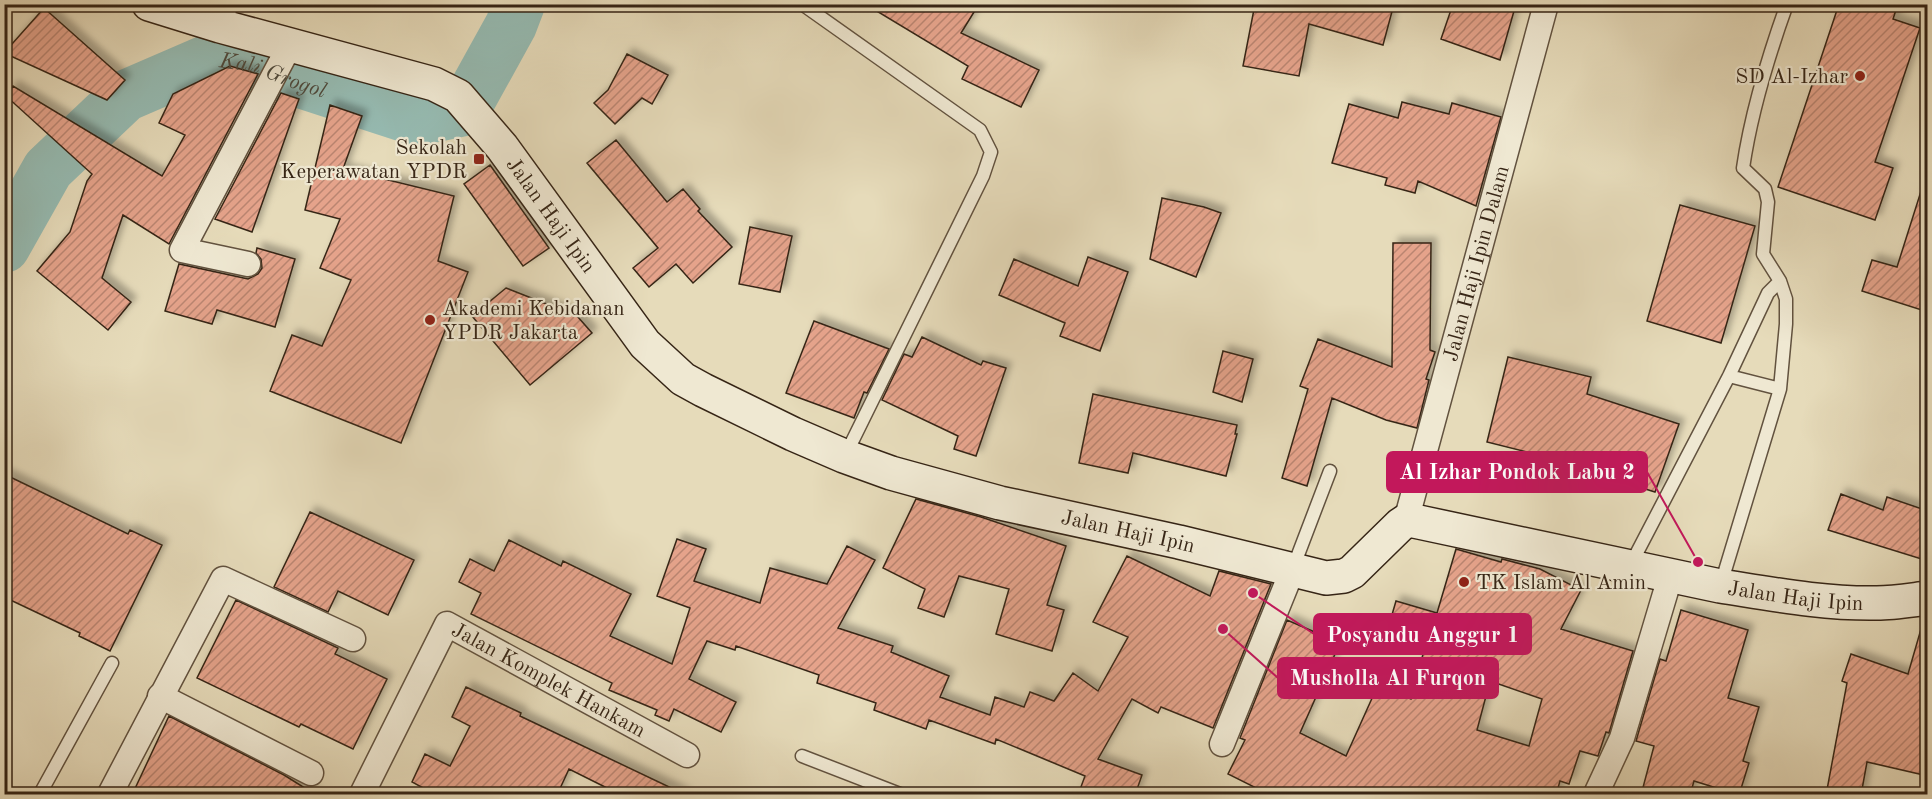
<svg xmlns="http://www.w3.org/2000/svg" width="1932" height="799" font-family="'Old Standard TT',serif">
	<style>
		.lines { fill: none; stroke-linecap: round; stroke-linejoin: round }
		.river { stroke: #96bbb2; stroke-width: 52 }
		.building { fill: url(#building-hatch); stroke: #362516; stroke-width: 1.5; fill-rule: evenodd; filter: url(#shadow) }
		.lane-casing { stroke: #62523f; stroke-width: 15 }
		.street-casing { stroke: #62523f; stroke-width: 27 }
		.secondary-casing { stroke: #362516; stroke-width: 36 }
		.lane { stroke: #efe8d2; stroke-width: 12 }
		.street { stroke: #efe8d2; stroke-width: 24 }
		.secondary { stroke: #efe8d2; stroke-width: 33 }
		.poi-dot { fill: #8f2418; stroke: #efe8d2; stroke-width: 2 }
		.labels { text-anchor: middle; stroke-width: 4.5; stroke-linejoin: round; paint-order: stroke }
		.poi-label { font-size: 21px; fill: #362516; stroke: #efe8d2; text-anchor: end }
		.street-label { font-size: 21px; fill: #362516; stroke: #efe8d2 }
		.water-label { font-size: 22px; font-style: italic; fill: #4e4a3d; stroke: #efe8d2 }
		.leader { fill: none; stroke: #c2185b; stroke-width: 2 }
		.callout-dot { fill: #c2185b; stroke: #efe8d2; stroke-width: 2 }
		.callout { fill: #c2185b; stroke: #c2185b; stroke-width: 2 }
		.callout-label { font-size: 22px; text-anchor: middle; font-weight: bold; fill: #fff }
	</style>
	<defs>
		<pattern id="building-hatch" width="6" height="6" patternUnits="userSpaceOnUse" patternTransform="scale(1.5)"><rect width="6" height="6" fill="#e5a38b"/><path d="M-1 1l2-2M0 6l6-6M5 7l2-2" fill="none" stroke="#ba8571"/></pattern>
		<filter id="shadow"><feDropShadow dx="5.5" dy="-5.5" stdDeviation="3" flood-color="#0004"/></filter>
	</defs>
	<rect width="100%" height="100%" fill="#e6dbba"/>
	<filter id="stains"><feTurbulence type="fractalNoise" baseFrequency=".00333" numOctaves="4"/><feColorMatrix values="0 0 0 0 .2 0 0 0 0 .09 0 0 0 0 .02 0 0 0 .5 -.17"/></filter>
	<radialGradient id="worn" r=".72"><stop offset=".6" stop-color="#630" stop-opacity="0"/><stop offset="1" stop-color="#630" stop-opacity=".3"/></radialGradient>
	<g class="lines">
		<!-- river -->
		<path class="river" id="s1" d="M4,247l44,-78 77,-73 88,-38 41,6 37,15 126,41 47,-10 47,-85 8,-21"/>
	</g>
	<!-- building -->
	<path class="building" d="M865,4h114l-18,29 78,37 -18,37 -59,-28 6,-13z
		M1255,4h139l-11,41 -74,-21 -10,52 -56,-10z
		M1453,4h63l-16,56 -59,-21z
		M1839,4h59l-5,15 27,9 -45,134 18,6 -18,52 -97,-33z
		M44,8l81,72 -18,20 -103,-47z
		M627,54l41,21 -16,29 -10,-6 -27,26 -21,-21 14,-13z
		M230,66l28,8 -89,170 -46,-29 -21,63 29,24 -23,28 -71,-59 33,-39 17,-51 5,-7 -86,-78 7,-10 149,90 23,-41 -26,-12 14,-29z
		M281,93l18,6 -47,133 -37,-13z
		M1402,102l47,12 3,-11 49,14 -25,89 -58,-25 -3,12 -30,-8 2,-7 -55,-15 17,-59 49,14z
		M330,105l32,11 -19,53 111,27 -16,65 30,11 -67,171 -131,-52 22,-56 30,11 29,-66 -31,-12 20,-49 -35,-9z
		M616,140l51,62 16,-13 17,20 -2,2 34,36 -39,36 -17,-19 -27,23 -16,-19 25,-20 -71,-85z
		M490,165l59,83 -26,18 -59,-82z
		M1922,188l6,1v123l-66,-21 10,-31 25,7z
		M1162,198l42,9 17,6 -25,64 -46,-18z
		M1680,205l75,21 -34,117 -74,-22z
		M750,227l42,9 -12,56 -41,-8z
		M1393,243h38l-1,107 5,2 -9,27 3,1 -12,48 -31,-8 -54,-22 -25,88 -25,-8 26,-89 -8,-3 18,-47 74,28z
		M257,248l38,11 -20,68 -58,-17 -5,14 -47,-13 14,-47 69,15 10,-5 4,-6 -1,-9 -5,-6z
		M1088,257l40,15 -28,79 -40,-15 5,-13 -66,-28 15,-36 64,27z
		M506,288l71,28 15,17 -62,52 -58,-69z
		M814,321l75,28 -22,44 -3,-1 -10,26 -68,-25z
		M922,337l59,28 2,-4 23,7 -30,88 -22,-7 4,-13 -76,-36 22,-46 8,3z
		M1223,351l30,8 -11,43 -29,-10z
		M1508,357l83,20 -4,17 92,30 -24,68 -77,-24 1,-3 -92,-23z
		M1093,394l144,31 -2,9h2l-11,42 -93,-23 -5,20 -49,-10z
		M4,474l124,60 2,-4 32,15 -52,106 -31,-15 1,-3 -76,-36z
		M1841,494l42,16 4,-13 41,14v50l-100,-31z
		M916,499l65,18 85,29 -19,59 17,5 -12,41 -56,-17 13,-45 -50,-13 -15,41 -26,-9 7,-19 -42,-21z
		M310,512l104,48 -26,55 -50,-24 -10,21 -54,-25z
		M677,539l29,10 -12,32 66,22 10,-35 57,16 20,-38 28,14 -37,68 55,18 -2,6 58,24 -9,21 50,18 5,-18 29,10 6,-15 24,9 19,-28 25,18 30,-54 -35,-15 34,-66 83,40 9,-25 52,13 -58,144 -52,-21 -3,6 -26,-14 -34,60 44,16 -7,20h-57l7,-19 -89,-37 -1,5 -66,-24 -3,9 -52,-19 2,-7 -59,-20 2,-8 -83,-29 -1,4 -28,-9 -18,38 47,23 -15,30 -47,-23 -5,12 -14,-6 2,-5 -48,-20 3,-7 -141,-69 10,-21 -22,-11 11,-23 24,12 15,-31 52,26 2,-5 68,33 -21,42 62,28 18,-56 -33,-12z
		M1456,549l45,13 1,-3 38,10 41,21 -20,39 72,22 -24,82 -3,-1 -8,24 -18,-5 -11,33 -9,-3 -4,14h-286l-42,-21 17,-34 -5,-2 47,-118 53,23 -40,90 46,23 32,-71 33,14 15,-56 -39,-11 9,-31 41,12zM1490,681l52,18 -13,47 -52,-16z
		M236,600l102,48 -3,6 52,25 -34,70 -52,-25 -2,3 -102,-49z
		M1681,610l67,20 -20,68 31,9 -16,54 6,2 -10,32 -45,-14 -4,14h-49l13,-49 -18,-5 24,-82 6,2z
		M1921,629l7,1v146l-61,-14 -6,33h-35l21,-112 -5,-2 9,-27 57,20z
		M466,687l55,26 -1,3 166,79h-79l2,-6 -40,-20 -12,26h-121l-24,-13 13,-28 25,12 20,-40 -18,-9z
		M169,716l115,59 32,20h-184z"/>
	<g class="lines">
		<defs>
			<path id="lane" d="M802,4l178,126 11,22 -8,24 -137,278
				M221,23l13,-19
				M1729,376l51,13
				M1630,566l99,-190 39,-83 12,-12
				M1293,568l37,-97
				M1721,584l59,-195 6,-65v-25l-6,-18 -17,-27 5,-52 -3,-13 -22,-21c8,-55 25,-111 44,-164
				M802,756l98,38
				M40,794l72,-131"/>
			<g id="street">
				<path d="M248,264l-66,-14 108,-205"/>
				<path id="s2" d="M1406,521l140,-517"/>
				<path d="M160,696l151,77"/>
				<path d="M1222,744l70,-173"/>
				<path d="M110,794l113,-215 130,60"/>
				<path id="s3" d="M362,794l85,-170 240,131"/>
				<path d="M1596,794l26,-56 49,-164"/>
			</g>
			<g id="secondary">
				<path id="s4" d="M149,4l71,22 214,58 24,12 44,51 143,197 38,35 20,11 90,44 51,22 47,17 109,30 179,39 147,36 18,-2 8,-4 48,-47 6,-4h8l306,65c52,8 104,18 157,17 16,0 34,-3 51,-5"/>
			</g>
		</defs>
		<!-- lane casing -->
		<use href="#lane" class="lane-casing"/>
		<!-- street casing -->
		<use href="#street" class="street-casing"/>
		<!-- secondary casing -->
		<use href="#secondary" class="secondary-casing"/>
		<!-- lane -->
		<use href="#lane" class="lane"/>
		<!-- street -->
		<use href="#street" class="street"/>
		<!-- secondary -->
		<use href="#secondary" class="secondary"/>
	</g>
	<!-- markers -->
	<g class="poi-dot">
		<circle cx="1860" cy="76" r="6"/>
		<rect x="473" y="153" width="12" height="12" rx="3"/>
		<circle cx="430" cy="320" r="6"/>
		<circle cx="1464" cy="582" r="6"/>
	</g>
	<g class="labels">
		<!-- poi labels -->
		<g class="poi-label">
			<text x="1848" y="83">SD Al-Izhar</text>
			<text x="467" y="154">Sekolah<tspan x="467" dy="24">Keperawatan YPDR</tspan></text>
			<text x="442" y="315" text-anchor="start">Akademi Kebidanan<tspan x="442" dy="24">YPDR Jakarta</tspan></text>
			<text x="1476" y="589" text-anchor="start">TK Islam Al Amin</text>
		</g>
		<!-- street labels -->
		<g class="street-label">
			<text dy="7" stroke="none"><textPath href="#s4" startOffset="474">Jalan Haji Ipin</textPath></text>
			<text dy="7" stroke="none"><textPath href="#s2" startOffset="267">Jalan Haji Ipin Dalam</textPath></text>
			<text dy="7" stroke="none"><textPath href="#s4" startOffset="1158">Jalan Haji Ipin</textPath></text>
			<text dy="7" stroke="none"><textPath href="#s4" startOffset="1860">Jalan Haji Ipin</textPath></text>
			<text dy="7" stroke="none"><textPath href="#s3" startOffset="306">Jalan Komplek Hankam</textPath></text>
		</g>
		<!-- water labels -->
		<g class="water-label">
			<text dy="8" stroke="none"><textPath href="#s1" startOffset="354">Kali Grogol</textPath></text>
		</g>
	</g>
	<!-- callouts -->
	<path class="leader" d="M1698 562L1647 472M1253 593L1314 634M1223 629L1278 678"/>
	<g class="callout-dot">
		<circle cx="1698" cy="562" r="6"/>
		<circle cx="1253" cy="593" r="6"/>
		<circle cx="1223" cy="629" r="6"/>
	</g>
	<g class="callout">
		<rect x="1387" y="452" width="260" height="40" rx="6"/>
		<rect x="1314" y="614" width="217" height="40" rx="6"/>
		<rect x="1278" y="658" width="220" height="40" rx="6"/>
	</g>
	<g class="callout-label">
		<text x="1517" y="479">Al Izhar Pondok Labu 2</text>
		<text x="1423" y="642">Posyandu Anggur 1</text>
		<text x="1388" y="685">Musholla Al Furqon</text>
	</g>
	<!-- margin -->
	<rect width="1932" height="799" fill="none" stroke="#e6dbba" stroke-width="24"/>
	<rect x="6" y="6" width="1920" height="787" fill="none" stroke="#362516" stroke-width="3"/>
	<rect x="12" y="12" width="1908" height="775" fill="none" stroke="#362516" stroke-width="1.5"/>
	<rect width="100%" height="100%" filter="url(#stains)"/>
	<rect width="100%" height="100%" fill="url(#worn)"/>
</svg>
